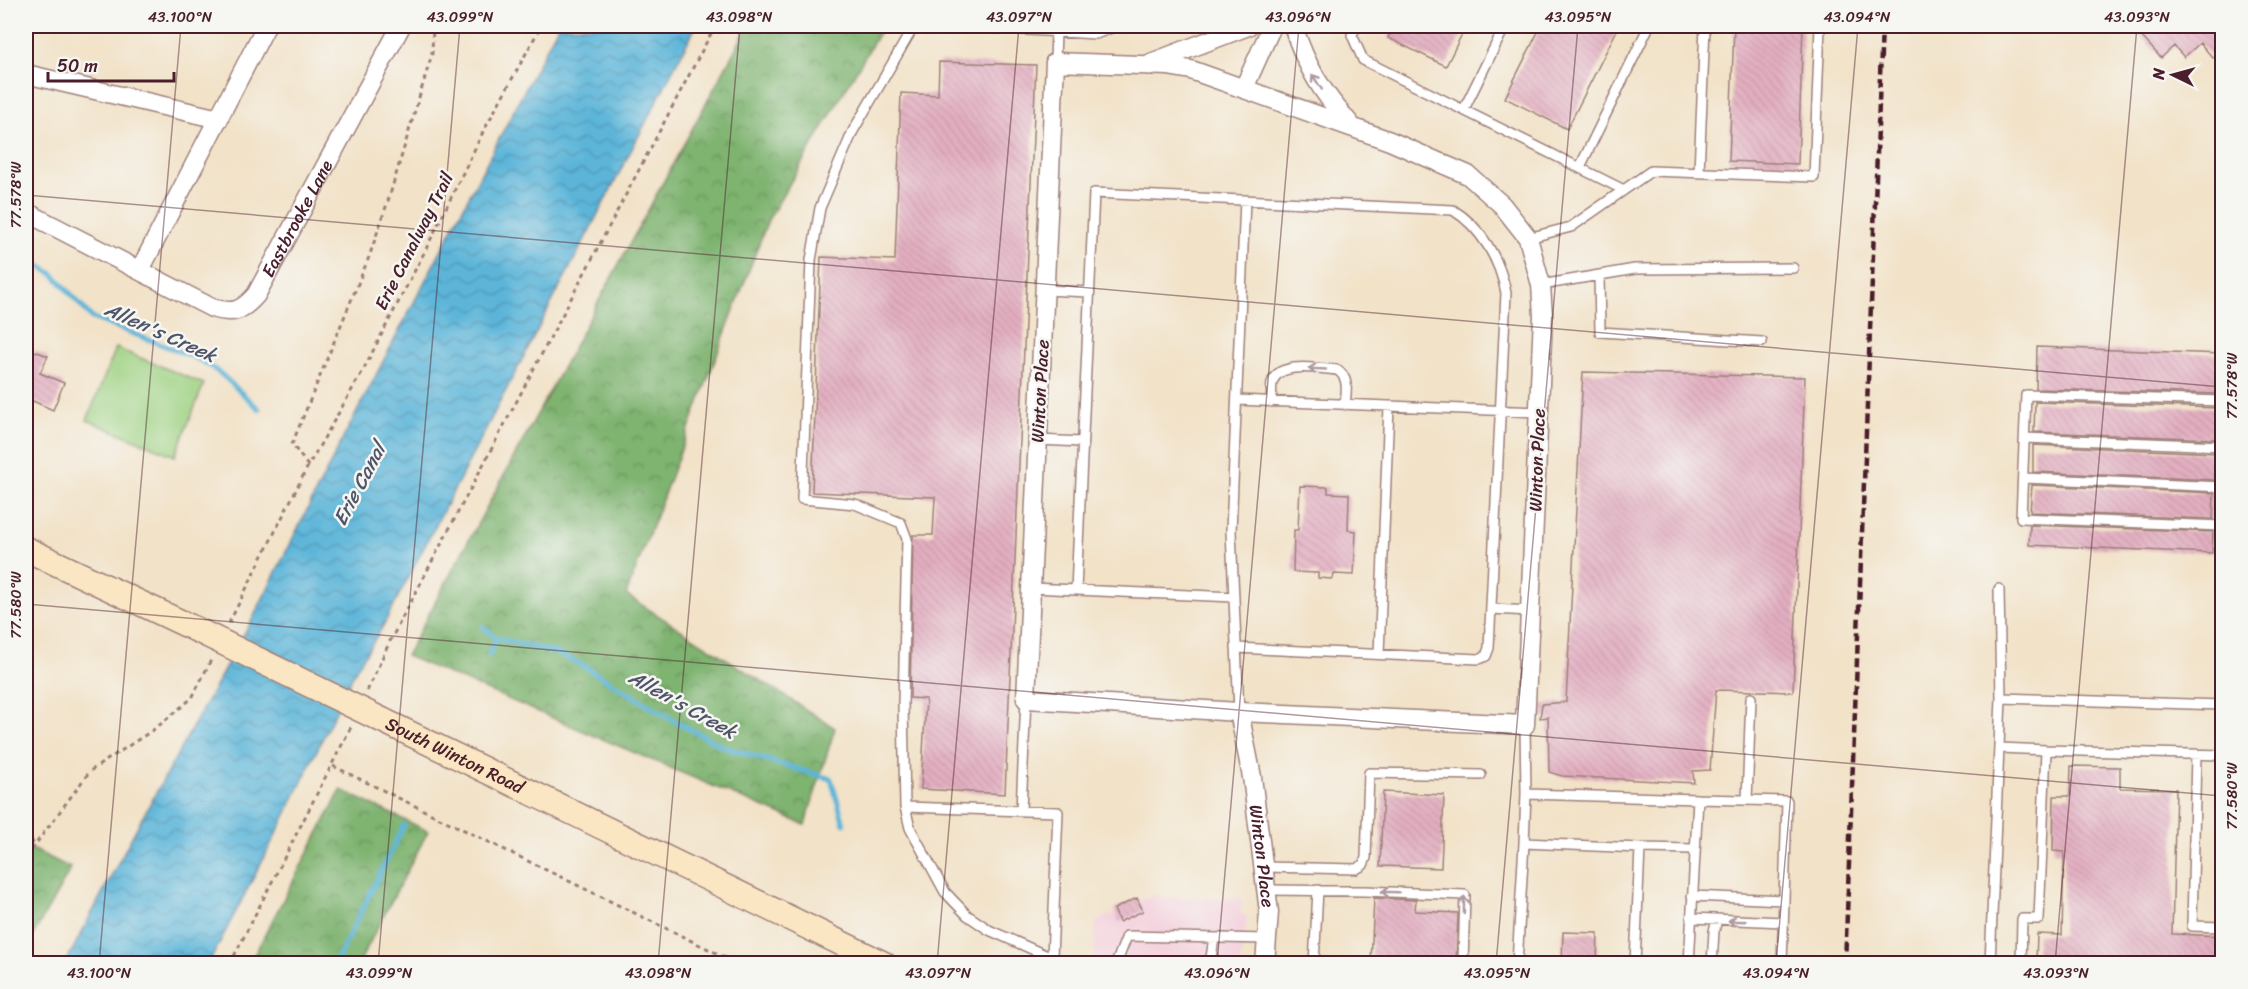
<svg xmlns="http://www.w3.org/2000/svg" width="2248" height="989" font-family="Sriracha,sans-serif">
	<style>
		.built { fill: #f4cfdc }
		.green { fill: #9dd181; stroke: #747856; stroke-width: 1.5 }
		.forest { fill: url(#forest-crowns); stroke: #64694d; stroke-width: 1.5 }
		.water { fill: url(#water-waves); stroke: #526a82; stroke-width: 1.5 }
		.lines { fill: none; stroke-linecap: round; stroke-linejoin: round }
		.stream { stroke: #5bb5d9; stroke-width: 5 }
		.building { fill: url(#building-back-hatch) }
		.lane-casing { stroke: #9e807a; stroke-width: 12 }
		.street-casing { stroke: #9e807a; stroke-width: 21 }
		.secondary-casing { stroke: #9e807a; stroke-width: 27 }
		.path { stroke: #9e807a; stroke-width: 3; stroke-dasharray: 4.5 4.5; stroke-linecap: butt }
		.lane { stroke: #fff; stroke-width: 9 }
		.street { stroke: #fff; stroke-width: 18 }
		.secondary { stroke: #fbe6c4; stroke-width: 24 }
		.rail { stroke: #4a1f2b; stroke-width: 4.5; stroke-dasharray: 9 4.5; stroke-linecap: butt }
		.secondary-bridge-casing { stroke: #9e807a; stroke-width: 27; stroke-linecap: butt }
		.secondary-bridge { stroke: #fbe6c4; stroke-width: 24 }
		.oneway { stroke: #ae9aa0 }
		.ticks { fill: none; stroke: #4a1f2b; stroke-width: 1.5; stroke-opacity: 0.45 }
		.labels { text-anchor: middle; stroke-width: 5; stroke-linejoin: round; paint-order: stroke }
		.street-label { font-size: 18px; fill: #4a1f2b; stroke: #f6f6f2 }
		.water-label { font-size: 20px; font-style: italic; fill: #505468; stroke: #f6f6f2 }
		.neatline { fill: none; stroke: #4a1f2b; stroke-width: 2 }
		.ticks-label { font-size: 15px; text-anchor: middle; fill: #4a1f2b }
	</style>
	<defs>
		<pattern id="forest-crowns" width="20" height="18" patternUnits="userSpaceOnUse" patternTransform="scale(1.5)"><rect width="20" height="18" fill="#7eb36f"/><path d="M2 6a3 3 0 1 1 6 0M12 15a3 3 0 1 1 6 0" fill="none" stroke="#69915b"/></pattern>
		<pattern id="water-waves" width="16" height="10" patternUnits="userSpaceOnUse" patternTransform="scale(1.5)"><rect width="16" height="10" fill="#5bb5d9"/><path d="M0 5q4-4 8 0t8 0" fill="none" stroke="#4d93b0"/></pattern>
		<pattern id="building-back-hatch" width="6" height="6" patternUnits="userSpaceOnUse" patternTransform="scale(1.5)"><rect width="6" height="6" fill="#e3afc1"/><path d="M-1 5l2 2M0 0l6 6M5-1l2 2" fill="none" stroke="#c496a6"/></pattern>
	</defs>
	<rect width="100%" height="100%" fill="#f6f6f2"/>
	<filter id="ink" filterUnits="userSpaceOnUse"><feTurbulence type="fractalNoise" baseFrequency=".0167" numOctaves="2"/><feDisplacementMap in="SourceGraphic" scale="12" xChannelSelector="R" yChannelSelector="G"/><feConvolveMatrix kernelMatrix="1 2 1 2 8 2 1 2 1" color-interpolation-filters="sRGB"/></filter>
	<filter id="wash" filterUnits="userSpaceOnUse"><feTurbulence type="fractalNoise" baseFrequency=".008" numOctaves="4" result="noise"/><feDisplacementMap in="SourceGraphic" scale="24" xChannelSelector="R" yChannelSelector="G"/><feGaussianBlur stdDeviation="1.35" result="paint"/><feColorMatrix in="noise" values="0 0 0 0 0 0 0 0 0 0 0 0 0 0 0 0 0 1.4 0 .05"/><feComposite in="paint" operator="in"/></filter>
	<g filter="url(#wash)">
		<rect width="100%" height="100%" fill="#f2e2c8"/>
		<!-- built -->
		<path class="built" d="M1157,894l2,4 83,1 -1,16 6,1 -7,47 -146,1 2,-43 19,-8 -1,-4 23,-11 2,3z"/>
		<!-- green -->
		<path class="green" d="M116,348l88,36 -29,72 -88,-36z"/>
		<!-- forest -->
		<path class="forest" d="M748,26h135l-115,194 -142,375 209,133 -30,97 -399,-169z
			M341,790l87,41 -69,132h-109z
			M26,846l45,22 -45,80z"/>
		<!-- water -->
		<path class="water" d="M558,26h138l-314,602 -26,41 -73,152 -74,142 -144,1 71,-135 117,-211 85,-170z"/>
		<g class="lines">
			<!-- stream -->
			<path class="stream" d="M26,258l27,16 39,44 97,37 18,9 15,11 37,34
				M483,627l13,11 60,15 26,12 91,55 51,27 107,32 13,45
				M489,655l7,-17
				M335,964l69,-139"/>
		</g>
		<g id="blocks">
			<!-- building -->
			<path class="building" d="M1394,26h72l-20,40 -58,-28z
				M1541,26h78l-52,103 -62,-31z
				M1734,26h69l-5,138 -69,-3z
				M2132,26h91v25l-10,7 -13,-15 -16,14 -10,-11 -13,12z
				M939,62l97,3 -31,729 -84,-5 5,-90 -16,-1 3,-163h20l2,-38 -123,-5 9,-235 74,3 6,-167 37,2z
				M2037,347l185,7 -1,39 -2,1 -183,-5z
				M26,348l22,8 -8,17 24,10 -11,27 -27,-12z
				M1583,372l222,5 -12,315 -77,-2 -6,80 -17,1 1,12 -132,-7 -13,-4 -1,-55 -8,1 2,-14 24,-2z
				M2035,402l183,6 -1,31 -183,-7z
				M2033,445l183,8 -1,27 -182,-8z
				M2032,485l182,8 -1,26 -183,-7z
				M1300,486l28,1v6l21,1 -1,36 8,1 -2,44 -20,-1 -1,5 -15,-1v-5l-25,-1 1,-42h4z
				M2030,525l183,7 -1,21 -183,-8z
				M2071,766l49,1v21l56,1 -4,145 51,2v27h-187l1,-29 25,1 2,-83 -11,-1 1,-55h16z
				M1383,792l61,3 -3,73 -61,-2z
				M1137,898l6,13 -24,11 -5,-13z
				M1374,898l42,2 -1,11 43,2 -2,50h-85z
				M1563,932l35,1 -1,30h-35z"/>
		</g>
	</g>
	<g filter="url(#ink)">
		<use href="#blocks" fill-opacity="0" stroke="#9e807a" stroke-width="1.5"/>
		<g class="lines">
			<defs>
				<path id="lane" d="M958,26l138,8 20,-8
					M1356,26l-4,9 11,25 261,130
					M1055,62l1,-31
					M1464,109l41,-83
					M1580,167l69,-141
					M1699,172l6,-146
					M1528,238l43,-11 80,-56 163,6 6,-151
					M1599,275l1,57 162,10
					M1541,285l94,-16 158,-1
					M1044,290l45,2
					M1237,400l302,12
					M2222,401l-196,-6 -5,123 201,8
					M1271,402c1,-6 0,-13 1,-19 6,-23 48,-14 65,-13 13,8 9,22 8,35
					M2025,438l197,8
					M1038,440l44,2
					M2023,478l199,9
					M1031,588l203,9
					M1076,590l18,-397 359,17c28,17 47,50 53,83l-17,355 -3,8 -7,3 -243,-11
					M1491,609l39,2
					M1379,654l10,-247
					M2001,698l221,7
					M1239,712l-8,-181 14,-331
					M1525,725l1,69 172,5 -9,165
					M1999,748l47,2
					M2196,754l-4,172 30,1
					M1526,794l-2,49 116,5 -5,116
					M1698,799l89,2 -3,99
					M1747,800l4,-102
					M905,807l153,5 -6,146 -63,-28 -22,-15 -22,-23 -35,-64 -5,-21 -2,-103 4,-165 -6,-16 -46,-19 -53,-5 9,-239 9,-52 33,-77 61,-105
					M1021,810l5,-111
					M1640,848l54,1
					M1264,867l92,2 7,-4 3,-7 3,-85 112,2
					M1267,890l98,1 100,4 -2,69
					M1692,896l92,4 -2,64
					M1691,918l92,4
					M1116,964l11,-28 140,3
					M1210,964l4,-26
					M1314,964l4,-74
					M1517,964l7,-121
					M1712,964l2,-33 3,-11
					M1990,964l11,-266 -2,-109
					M2021,964l1,-45h17l7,-169 176,5"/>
				<g id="street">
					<path d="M1293,26c14,42 28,65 57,98"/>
					<path d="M1055,62l113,4 23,4 199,71 78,34 34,30 26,33 13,47 2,31 -18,409 -286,-13 -213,-13z"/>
					<path d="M1151,63l97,-37"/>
					<path d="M26,74l193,45"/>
					<path d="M1244,88l28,-62"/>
					<path id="s1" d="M26,212l186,96c21,6 29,4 44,-13l145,-269"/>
					<path d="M140,270l126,-244"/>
					<path id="s2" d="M1239,712l13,65 17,135 -4,52"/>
				</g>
				<g id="secondary">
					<path d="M26,549l169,80"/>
					<path id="s3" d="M382,720l502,244"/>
				</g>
			</defs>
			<!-- lane casing -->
			<use href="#lane" class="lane-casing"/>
			<!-- street casing -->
			<use href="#street" class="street-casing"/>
			<!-- secondary casing -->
			<use href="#secondary" class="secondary-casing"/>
			<!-- path -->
			<path class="path" d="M308,466l-16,-22 77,-187 20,-59 43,-144 1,-28
				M229,623l79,-157 53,-92 64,-123 58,-119 58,-106
				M26,655l4,20 -4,122
				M367,691l23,-50 325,-615
				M333,766l406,198
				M26,823l7,21
				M26,857l64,-86 66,-43 36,-30 20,-40
				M230,964l121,-237"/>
			<!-- lane -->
			<use href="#lane" class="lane"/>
			<!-- street -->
			<use href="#street" class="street"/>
			<!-- secondary -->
			<use href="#secondary" class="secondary"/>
			<!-- rail -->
			<path class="rail" d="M1845,964l37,-938"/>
			<defs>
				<path id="secondary-bridge" d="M195,629l187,91"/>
			</defs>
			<!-- secondary-bridge casing -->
			<use href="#secondary-bridge" class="secondary-bridge-casing"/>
			<!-- secondary-bridge -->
			<use href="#secondary-bridge" class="secondary-bridge"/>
		</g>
		<!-- one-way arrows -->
		<defs><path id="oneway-shaft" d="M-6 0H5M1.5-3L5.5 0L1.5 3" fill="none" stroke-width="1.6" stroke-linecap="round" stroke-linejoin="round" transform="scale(1.5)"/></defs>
		<g class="oneway">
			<use href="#oneway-shaft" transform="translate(1317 82) rotate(-123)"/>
			<use href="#oneway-shaft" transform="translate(1317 369) rotate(-177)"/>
			<use href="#oneway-shaft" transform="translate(1390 892) rotate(-178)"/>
			<use href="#oneway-shaft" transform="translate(1464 905) rotate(-89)"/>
			<use href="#oneway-shaft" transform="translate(1737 921) rotate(-178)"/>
		</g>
	</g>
	<!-- ticks -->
	<path class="ticks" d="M26,195l2196,192M26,604l2196,192M99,964l82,-938M378,964l82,-938M658,964l82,-938M937,964l82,-938M1217,964l82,-938M1496,964l82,-938M1776,964l82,-938M2055,964l82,-938"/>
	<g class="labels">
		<!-- street labels -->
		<g class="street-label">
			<text dy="6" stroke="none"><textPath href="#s1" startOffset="346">Eastbrooke Lane</textPath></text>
			<text transform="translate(414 241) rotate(-63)" y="6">Erie Canalway Trail</text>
			<text transform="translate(1040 391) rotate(-87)" y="6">Winton Place</text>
			<text transform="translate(1537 460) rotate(-88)" y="6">Winton Place</text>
			<text dy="6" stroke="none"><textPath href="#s3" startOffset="81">South Winton Road</textPath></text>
			<text dy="6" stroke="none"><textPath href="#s2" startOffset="146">Winton Place</textPath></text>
		</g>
		<!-- water labels -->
		<g class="water-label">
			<text transform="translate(161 332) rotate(24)" y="7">Allen's Creek</text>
			<text transform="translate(359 484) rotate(-62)" y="7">Erie Canal</text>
			<text transform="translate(683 704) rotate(29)" y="7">Allen's Creek</text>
		</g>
	</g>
	<!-- margin -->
	<rect width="2248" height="989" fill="none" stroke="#f6f6f2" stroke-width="66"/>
	<!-- north arrow -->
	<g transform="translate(2173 75) rotate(275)" stroke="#f6f6f2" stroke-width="4.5" paint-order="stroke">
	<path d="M0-4.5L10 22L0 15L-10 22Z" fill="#4a1f2b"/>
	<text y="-9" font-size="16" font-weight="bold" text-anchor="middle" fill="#4a1f2b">N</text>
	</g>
	<!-- scale -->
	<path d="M48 72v9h126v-9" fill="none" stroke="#4a1f2b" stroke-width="3"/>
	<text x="57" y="72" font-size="18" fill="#4a1f2b" stroke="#f6f6f2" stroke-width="4.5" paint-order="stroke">50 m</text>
	<rect x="33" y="33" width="2182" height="923" class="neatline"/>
	<g class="ticks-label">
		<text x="180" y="22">43.100°N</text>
		<text x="460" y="22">43.099°N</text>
		<text x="739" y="22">43.098°N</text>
		<text x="1019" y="22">43.097°N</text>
		<text x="1298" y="22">43.096°N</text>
		<text x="1578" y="22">43.095°N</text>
		<text x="1857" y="22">43.094°N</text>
		<text x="2137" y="22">43.093°N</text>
		<text transform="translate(16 195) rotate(-90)" y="5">77.578°W</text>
		<text transform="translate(2232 386) rotate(-90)" y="5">77.578°W</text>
		<text transform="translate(16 605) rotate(-90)" y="5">77.580°W</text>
		<text transform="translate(2232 796) rotate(-90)" y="5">77.580°W</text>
		<text x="99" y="978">43.100°N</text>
		<text x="379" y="978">43.099°N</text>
		<text x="658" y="978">43.098°N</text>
		<text x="938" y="978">43.097°N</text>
		<text x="1217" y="978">43.096°N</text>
		<text x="1497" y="978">43.095°N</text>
		<text x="1776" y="978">43.094°N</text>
		<text x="2056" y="978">43.093°N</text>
	</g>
</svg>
